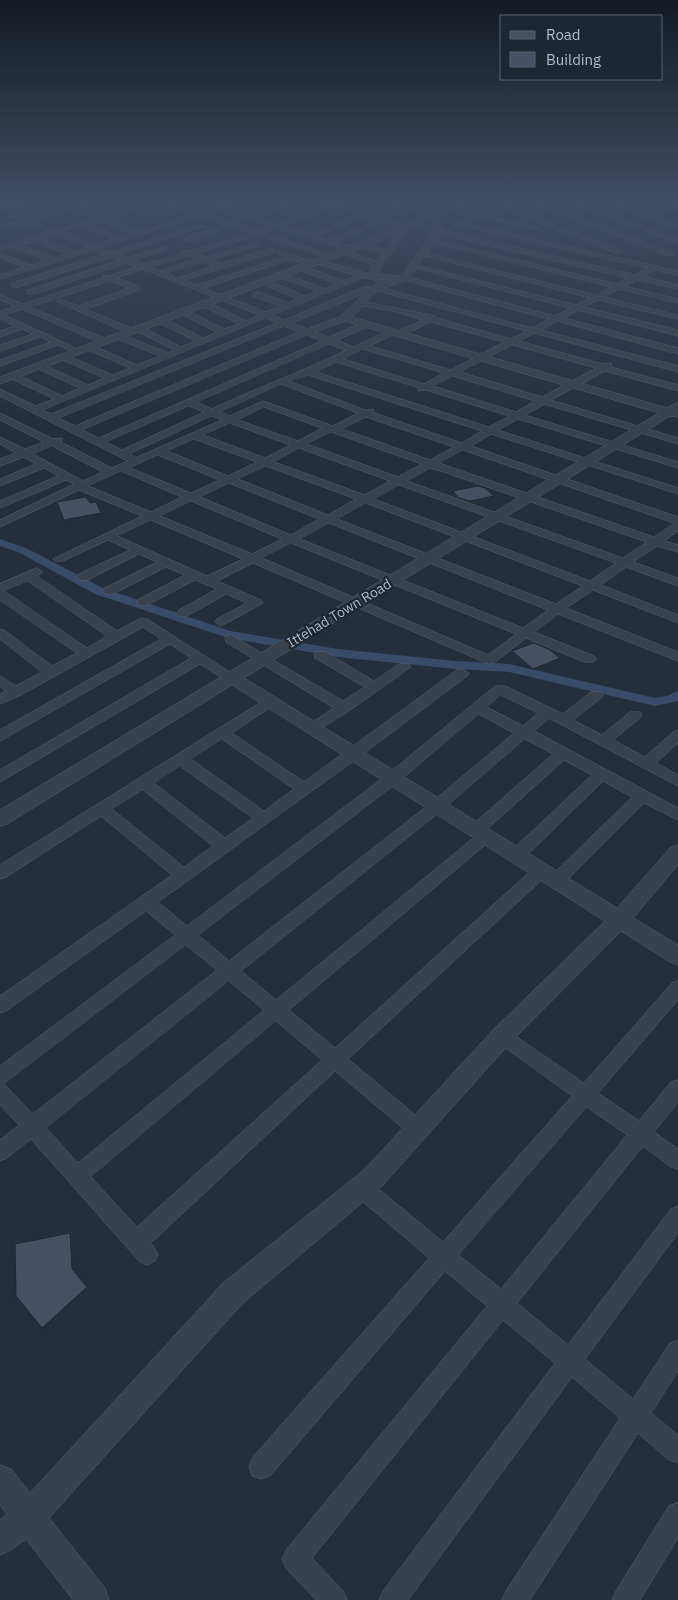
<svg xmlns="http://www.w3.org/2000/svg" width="678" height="1600" font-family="'IBM Plex Sans',sans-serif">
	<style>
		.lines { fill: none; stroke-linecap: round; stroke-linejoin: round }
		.canal { fill: #394c67; fill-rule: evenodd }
		.building { fill: #455162; stroke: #1f2835 }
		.minor-casing { stroke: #565f6c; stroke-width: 1 }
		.tertiary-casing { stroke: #565f6c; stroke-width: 1 }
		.secondary-casing { stroke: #565f6c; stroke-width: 1 }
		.minor { fill: #38414e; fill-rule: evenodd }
		.tertiary { fill: #38414e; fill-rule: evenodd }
		.secondary { fill: #465061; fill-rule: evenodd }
		.labels { text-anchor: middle; stroke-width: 4.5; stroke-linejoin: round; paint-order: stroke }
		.street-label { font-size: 14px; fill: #b4bcc9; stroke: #1d2633 }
	</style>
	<rect width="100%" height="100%" fill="#242f3e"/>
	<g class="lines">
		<!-- canal -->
		<path class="canal" d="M0,539l28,10 75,39 127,43 108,18 118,12 53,3 146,34 12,-2 11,-5v10l-23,5 -146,-34 -53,-3 -118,-12 -110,-19 -133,-44 -75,-41 -20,-7z"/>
	</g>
	<!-- building -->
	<path class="building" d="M478,486l7,2 9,8 -24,5 -11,-3 -6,-7z
		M86,497l4,6 6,-1 5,11 -37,7 -7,-18z
		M534,643l16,7 10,8 -27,11 -21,-18z
		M70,1233l2,36 15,18 -45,41 -26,-32 -1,-52z"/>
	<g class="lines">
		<defs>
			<path id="minor" d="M105,197h10l-81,24 22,9 98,-29 -9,-4h9l47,15 22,-7 -21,-8c10,0 19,6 28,6 10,0 19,-6 29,-6l-51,17 51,16 11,-4 -41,-14 3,-2 19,6 52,-19h10l21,6 16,-6h9l-18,8 71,21 -29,37 -6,11 27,2 151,40 15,-8 -162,-42 4,-2 164,41 14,-7 -173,-44 4,-2 175,43 15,-8 -184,-46 4,-2 186,45 11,-6 -193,-45 -1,-2 4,-2 197,46 12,-7 -195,-44 56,-23 3,2 -4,3 118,46 -7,2 -117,-46 -16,7 56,13 -4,2 -59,-13 -13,6 213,48v4l-23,-5 -12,6 35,9v4l-41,-9 -12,6 53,13v4l-59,-14 -15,8 74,18v4l-80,-19 -14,7 94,23v6l-100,-26 -14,8 114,30v6l-121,-33 -16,9 137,36v6l-144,-39 -15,8 84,23 8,-1v4l67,18v6l-73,-20 -54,29 127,38v6l-134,-40 -19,11 153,47v6l-160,-49 -20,11 180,58v6l-187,-60 -20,12 207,71v14l-14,10 14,4v7l-21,-6 -24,16 45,16v8l-52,-19 -25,18 77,30v8l-85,-33 -27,18 112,44v9l-120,-47 -24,18 60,24 2,3 -2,3h-10l-58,-24 -32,25 -5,1 -236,-101 -36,18 44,19 2,3 -42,23 -6,-4 2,-3 30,-16 -21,-9 -39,22h-8l-2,-3 2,-3 38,-21 -22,-9 -48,25h-8l-2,-3 2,-3 46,-24 -19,-8 -53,27h-8l-2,-3 2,-3 52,-26 -18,-8 -52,26h-8l-2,-3 2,-3 51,-24 -22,-10 -45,21h-8l-2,-2 89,-43 -63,-26 -79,37v-7l74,-36 -8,-4 -66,28v-7l58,-25 -14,-8 -44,18v-7l36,-15 -12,-7 -24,9v-7l16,-6 -16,-9v-7l25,12 19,-7 -44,-22v-7l53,26 9,-1 1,2 -2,2 51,26 16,-7 -128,-65v-7l36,17 18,-7 -44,-21v-4h6l46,22 18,-8 -44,-20v-4h6l46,21 17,-7 -45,-19v-4h6l47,20 17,-7 -44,-19v-4h6l45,20 23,-9 -45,-18v-4h6l47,19 6,-3 -39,-20v-4h6l40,21 15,-6 -39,-19v-4h6l40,20 14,-6 -38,-19v-4h6l39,20 15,-5 -39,-19v-4h6l40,20 13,-6 -116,-46 -26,9 22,8v4l-53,19 47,20v4h-6l-71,-32 4,-2 19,7 50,-18 -20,-7 -79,26 77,32v4h-6l-79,-34 -17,6 77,36 -4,3 -20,-9 -58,21v-6l51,-18 -11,-5 -40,14v-6l33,-11 -11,-5 -22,8v-6l15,-5 -15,-7v-8l15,-5 -15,-6v-5l23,9 80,-26v-3l6,1 27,-9 -10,-4 -92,31h-6v-4l91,-30 -8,-3 -93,30h-6v-4l92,-29 -10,-4 -94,29v-4l24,-8 -24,-9v-5l31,12 15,-5 -33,-13 -13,4v-4l49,-15 -23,-9 -26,7v-4l20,-6 -20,-8v-4l27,10zM310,200l17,5 -50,19 -19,-6zM161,203l33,11 -56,18 -31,-13zM335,207l25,7 -50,20 -26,-8zM201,216l50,17 -61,18 -6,-1v3l-40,11 -10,-4 32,-10v-4l-39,12 -8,-4 85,-28 -6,-1 -86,27 -11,-4zM367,216l11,4 -49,20 -12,-4zM100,221l31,13 -11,3 -32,-12zM385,222l18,5 -18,23 -24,-7 -4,2 25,9 -5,7 -36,-11 -4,2 37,13 -4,9 -55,-15v4l40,13 -12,5 -41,-16h-6v4l40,15 -11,5 -42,-16h-6v4l41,14 -13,5 -40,-17h-6v4l39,16 -10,4 -29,-11h-6v4l28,10 -15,6 -62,-24 87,-29 19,7h3v-4l-32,-11 -4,2 7,4 -87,28 -12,-5 90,-28 1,-2 -4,-2 -52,16 -8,-4 47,-15 -4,-2 -50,14 -8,-4 62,-18 69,23 7,-2 -69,-23 11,-5 73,23h3v-4l-17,-5zM80,227l33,12 -18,6 -32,-13zM56,235l32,12 -14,5 -31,-13zM35,241l31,13 -12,4 -33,-13zM189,256l9,3 -38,12 -9,-4zM204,262l9,4 -36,12 -10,-5zM363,278l9,1 6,5 4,-2 -2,-3 24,1 145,39 -17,9 -157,-42 -11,1 -80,33 -11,-5zM375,290l151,41 -15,8 -74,-21 -1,-2 -76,-15h-3v4l36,6 30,9 -25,11 -7,-2 -38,18 -16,-7 33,-14v-4h-6l-35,15 -14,-5 33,-12v-4h-6l-35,13 -15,-6 77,-32zM266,318l11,5 -226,91 -8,-4zM431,322l73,20 -53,28 -81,-24 26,-13 7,2zM284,326l15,6 -224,94 -16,-8zM307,335l15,6 -223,97 -17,-8zM329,344l17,6c-44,22 -90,38 -134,59l-15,-7zM513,345l83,23 -54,29 -82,-25zM363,349l81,24 -20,11 -81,-25zM336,362l81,25 1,4 8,-1 83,26 -20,11 -173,-55zM308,375l174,56 -20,12 -88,-30 -1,-4 -8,1 -76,-29zM453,376l82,25 -19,11 -83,-26zM281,384l77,29 -25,13 -70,-25 -33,15 -10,-4zM189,406l15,6 -82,38 -16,-8zM264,407l58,21 -24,13 -60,-21zM212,416l10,4 -87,38 -5,-4zM366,417l88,30 -24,13 -88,-31zM230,423l60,22 -25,13 -62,-23zM331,432l91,32 -24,13 -91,-33zM194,439l63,23 -29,14 -61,-25zM52,446l51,26 -20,9 -50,-27zM299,448l91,33 -25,14 -91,-33zM463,450l211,73h1l-21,14 -215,-74zM158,455l62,25 -29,13 -61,-25zM266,466l90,33 -28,16 -90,-36zM431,468l13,4 203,70 -24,16 -216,-77zM121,471l61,26 -31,15 -63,-26zM229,483l90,36 -28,16 -91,-38zM399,485l217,78 -26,18 -216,-82zM191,501l91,38 -30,15 -92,-38zM366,503l217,83 -27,18 -219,-85zM151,520l92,39 -36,17 -90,-40zM329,523l219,87 -25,18 -223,-89zM291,543l225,91 -28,21 -226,-97z
				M274,197h9l-35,12 -5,-1z
				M361,197h10l66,18 -3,2z
				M439,197h9l-24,9 -5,-1z
				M517,197l35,10 123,47 -7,2 -120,-47 -33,-9v-2z
				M554,197h9l115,42v4z
				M591,197h9l45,16 33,-7 -24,-9h9l15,5v8l-26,5 26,10v4z
				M212,229l7,2 -29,11 -7,-2z
				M37,568l6,4 -6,4 80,55 22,-12h8l92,59 -7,4 -5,-1 -27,-17 -200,118v-12l191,-112 -21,-14 -170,97v-11l161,-91 -18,-12 -122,68 -21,9v-10l6,-3 -6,-5v-10l16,10 26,-14 -42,-33v-10l4,1 48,36 25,-13 -77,-53v-16zM28,581l79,55 -20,12 -83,-57z
				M231,635l112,66 22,-14 -50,-29 -1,-3 1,-3h10l49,29 25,-17h10l2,3 -62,44 -36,22 -5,-2 -2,-3 2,-3 26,-17 -108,-66 -1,-3 1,-3z
				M462,669l7,4 -2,3 -108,81 -201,145 29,24 201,-152 107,-88h10l58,28 28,-22h10l2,3 -2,3 -28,22 29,15 28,-23h10l2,3 -2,3 -27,22 32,17 28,-25 5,-2v13l-22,20 22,12v11l-129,-68 -15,13 144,77v12l-34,-17 -81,81 -6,2 -6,-2 -2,-4 2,-4 81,-79 -29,-16 -80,78 -6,2 -6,-2 -2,-4 2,-4 81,-76 -28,-15 -79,71 6,1 3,4 -3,4 -202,170 46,38 200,-181 6,-2 6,2 2,4 -2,4 -199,184 77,64 3,6 -3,6 -7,3 -7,-3 -76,-64 -184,172 7,11 -3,7 -8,4 -8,-4 -108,-122 -24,19 -7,3v-21l19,-15 -19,-20v-39l175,-131 -29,-24 -140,100 -6,2v-17l172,-121 -71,-59 -95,61 -6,2v-14l266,-166h10l2,3 -46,31 72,49 153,-112zM501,695l37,18 -15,13 -36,-19zM479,714l35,19 -82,69 -203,159 -31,-26 200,-153zM222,739l72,50 -30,22 -73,-52zM525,739l28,15 -82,72 -3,4 3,4 6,1 -201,165 -35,-29 201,-161zM180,766l73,52 -28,20 -71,-55zM143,790l70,56 -29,21 -72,-58zM186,945l31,25 -184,144 -29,-30zM229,981l35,29 -186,153 -32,-35zM276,1021l46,39 -185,167 -46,-50z
				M678,981v19l-80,93 41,28 32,-39 7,-2v22l-24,30 24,17v20l-7,-2 -28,-21 -126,157 51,42 103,-136 7,-3v27l-93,126 48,40 37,-56 8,-3v31l-27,42 27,22v28l-9,-3 -31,-27 -108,167h-28l4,-9 114,-173 -48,-41 -164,223h-29l4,-9 172,-228 -52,-43 -191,238 31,33 4,9h-31l-30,-32 -4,-9 4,-9 201,-244 -42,-35 -175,205 -9,3 -9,-3 -3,-9 3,-9 177,-200 -74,-63 -3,-7 3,-7 7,-3 7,3 74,61 129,-146 -76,-55 -3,-5 3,-5 6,-3 6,3 76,52 88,-100zM587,1107l40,28 -126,154 -42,-34z
				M678,1503v35l-38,62h-28l4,-9 53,-85z"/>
			<path id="tertiary" d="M474,197h11l-46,19 3,15 -35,49 -29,10 -26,27 315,91 11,-6v15l-8,-1 -426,262 373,230 54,-61 7,-2v20l-45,53 45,27v20l-8,-3 -49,-31 -111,112 -128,143 -139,117 -194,215 56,70 4,12h-36l-47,-61 -15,11 -11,5v-35l7,-6 -7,-9v-40l11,4 19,24 193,-210 141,-113 130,-141 111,-108 -373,-236 -225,139 -7,2v-16l659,-397 -318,-93 -1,-2 1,-2 31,-30 29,-10 33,-45 -3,-12 -48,21 -383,144v-7l377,-141z"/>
			<path id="secondary" d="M37,197h13l-50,16v-6z"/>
		</defs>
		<!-- minor casing -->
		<use href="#minor" class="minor-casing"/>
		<!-- tertiary casing -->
		<use href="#tertiary" class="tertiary-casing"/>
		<!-- secondary casing -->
		<use href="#secondary" class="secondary-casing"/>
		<!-- minor -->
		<use href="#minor" class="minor"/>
		<!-- tertiary -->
		<use href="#tertiary" class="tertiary"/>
		<!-- secondary -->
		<use href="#secondary" class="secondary"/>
	</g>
	<!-- sky -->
	<linearGradient id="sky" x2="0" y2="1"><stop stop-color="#141a22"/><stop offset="0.47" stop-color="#3f4d63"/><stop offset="1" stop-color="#3f4d63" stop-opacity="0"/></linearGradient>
	<rect width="678" height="421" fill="url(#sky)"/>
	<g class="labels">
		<!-- street labels -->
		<g class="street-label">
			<text transform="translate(339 613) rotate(-31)" y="5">Ittehad Town Road</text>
		</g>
	</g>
	<!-- legend -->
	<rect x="500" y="15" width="162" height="65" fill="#1d2633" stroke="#59626f"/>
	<rect x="510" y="31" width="25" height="8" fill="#465061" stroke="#59626f"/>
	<text x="546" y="40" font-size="15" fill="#b4bcc9">Road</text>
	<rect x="510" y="52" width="25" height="15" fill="#455162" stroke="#59626f"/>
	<text x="546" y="65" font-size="15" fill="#b4bcc9">Building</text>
</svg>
